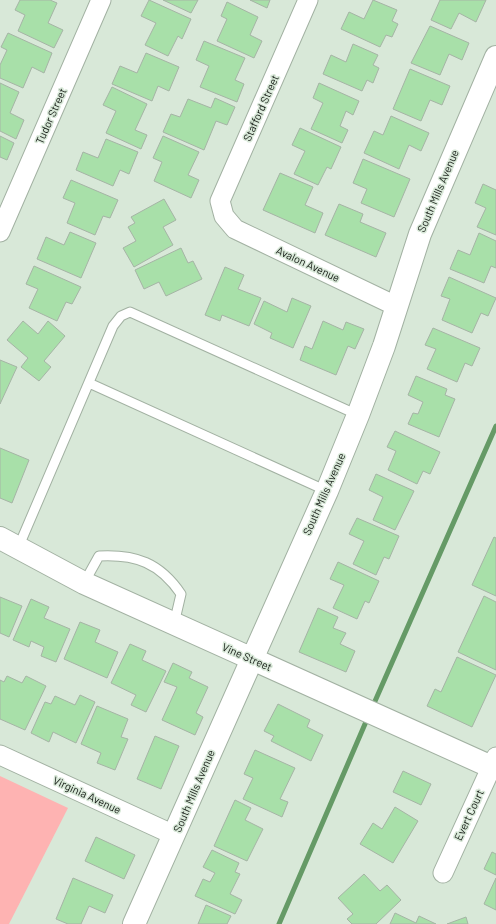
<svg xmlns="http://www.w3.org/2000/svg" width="496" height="924" font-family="Barlow,sans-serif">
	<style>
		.green { fill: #feb3b2 }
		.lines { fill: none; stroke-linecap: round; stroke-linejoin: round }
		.stream { stroke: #659a66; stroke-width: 5 }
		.building { fill: #a8e0a9; stroke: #a5b4a5 }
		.service-casing { stroke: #a2b1a2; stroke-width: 11 }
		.minor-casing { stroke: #a2b1a2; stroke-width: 21 }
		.tertiary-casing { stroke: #a2b1a2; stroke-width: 24 }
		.service { stroke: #fff; stroke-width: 9 }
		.minor { stroke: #fff; stroke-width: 19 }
		.tertiary { stroke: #fff; stroke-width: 22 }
		.labels { text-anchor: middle; stroke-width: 3; stroke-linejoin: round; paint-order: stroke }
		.street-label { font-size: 11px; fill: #151b15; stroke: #d8e8d8 }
	</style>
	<rect width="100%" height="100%" fill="#d8e8d8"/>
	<!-- green -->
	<path class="green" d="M0,776l68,32 -59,116h-9z"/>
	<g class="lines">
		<!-- stream -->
		<path class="stream" d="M372,708l124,-282
			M279,924l89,-207"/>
	</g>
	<!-- building -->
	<path class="building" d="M20,0h30l7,3 -9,20 15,7 -9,18 -36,-17 7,-16 -10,-5z
		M149,0l42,19 -9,20 -4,-3 -10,20 -23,-11 11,-22 -15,-7z
		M163,0h35l-7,13z
		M250,0h20l-3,8z
		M373,0l24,10 -5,11 6,3 -6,13 -6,-2 -6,12 -39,-18 8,-17 15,7z
		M440,0h46l-10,22 -17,-9 -8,16 -20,-9z
		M227,2l31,15 -8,18 12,6 -8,17 -37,-17 10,-22 -6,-3z
		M430,26l39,17 -7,17 -13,-6 -9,21 -29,-12z
		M8,33l44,20 -8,20 -12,-6 -9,21 -23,-10v-13l7,-15 -6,-3z
		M204,41l41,17 -10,22 9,4 -7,18 -37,-15 9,-21 -13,-6z
		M353,44l25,11 -5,10 6,3 -6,15 -6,-3 -5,11 -39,-17 8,-19 15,7z
		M146,53l33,14 -10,24 -11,-5 -6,15 -40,-17 8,-18 17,7z
		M410,69l40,17 -8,19 -12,-5 -9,21 -28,-12z
		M0,83l19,9 -9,21 14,7 -8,19 -16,-8z
		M319,83l40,18 -6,14 -7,-4 -6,15 8,4 -6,13 -31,-14 12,-26 -10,-5z
		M112,87l35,17 -12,26 12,5 -6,14 -35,-16 10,-22 -13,-6z
		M215,98l20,9 -8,18 -11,-4 -12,29 -41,-18 8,-18 9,3 8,-18 23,9z
		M391,116l38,17 -8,18 -12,-6 -10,24 -35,-16 10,-22 9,4z
		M300,128l41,19 -10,22 -4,-2 -9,18 -24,-11 11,-23 -13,-6z
		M0,136l14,7 -7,17 -7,-3z
		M163,136l36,16 -11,23 11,5 -8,18 -37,-17 8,-19 -9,-4z
		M106,139l32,13 -9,22 -9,-4 -7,16 -37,-16 7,-18 15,6z
		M363,159l47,20 -16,38 -33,-14 6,-14 -14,-6z
		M280,173l33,14 -8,18 18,8 -8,20 -52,-23z
		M71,180l47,20 -8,18 -7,-2 -8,19 -28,-12 8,-20 -12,-5z
		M483,184l13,6v45l-19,-8 9,-19 -11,-5z
		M164,199l12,21 -13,7 10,18 -39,22 -11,-19 13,-7 -8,-14 7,-4 -4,-6z
		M339,204l24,10 -3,8 26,11 -10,24 -51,-22z
		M70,232l26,11 -15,35 -44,-19 9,-22 18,8z
		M479,233l17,8v27l-5,-2 -7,17 -34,-14 8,-19 12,5z
		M181,248l7,15 5,-2 9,18 -36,17 -7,-14 -15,7 -9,-19z
		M34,266l47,21 -9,17 -6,-2 -9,19 -28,-13 9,-19 -12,-5z
		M225,267l19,8 -6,14 23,9 -12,28 -27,-11 -2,6 -15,-6z
		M449,277l47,21 -8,18 -7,-3 -9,20 -30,-13 8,-21 -9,-3z
		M292,298l19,8 -18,42 -23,-10 2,-5 -18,-9 10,-23 23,11z
		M23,321l15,13 10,-13 17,15 -21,25 7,6 -12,14 -18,-14 7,-9 -21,-18z
		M323,321l20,9 3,-8 18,7 -9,20 -7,-3 -12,29 -36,-15 5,-14 7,3z
		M433,328l47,20 -8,18 -7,-3 -8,19 -30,-13 9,-20 -11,-4z
		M0,360l17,7 -17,37z
		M416,376l31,13 -2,6 10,4 -16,38 -31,-13 5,-11 5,1 5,-12 -15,-7z
		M395,431l45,21 -10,22 -7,-3 -6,13 -29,-14 8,-19 -9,-4z
		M0,448l29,12 -17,43 -12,-5z
		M376,474l38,17 -19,39 -22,-10 10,-23 -14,-7z
		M357,518l42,18 -10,23 -5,-2 -8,18 -23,-11 11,-23 -15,-7z
		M494,537l2,1v58l-24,-11z
		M338,562l41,19 -10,22 -4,-2 -8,18 -24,-11 11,-23 -14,-6z
		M484,596l12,6v68l-38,-18z
		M0,597l22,9 -13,31 -9,-4z
		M31,599l18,8 -5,11 26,11 -14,33 -15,-6 3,-9 -13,-6 -2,6 -16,-7z
		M318,608l20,9 -5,11 13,5 -6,11 15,7 -9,21 -47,-20z
		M80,622l20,8 -5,12 23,10 -11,26 -43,-19z
		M130,644l16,7 -4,9 24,11 -20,41 -15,-7 5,-10 -25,-12z
		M457,657l39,18 -24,52 -45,-21 8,-17 6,3z
		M173,663l19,9 -3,6 19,9 -12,26 7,4 -8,18 -33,-15 15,-33 -13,-5z
		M7,676l15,7 4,-7 20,10 -21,44 -25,-11v-39l4,2z
		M80,695l15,7 -19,41 -23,-11 -4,10 -18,-9 14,-31 6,2 4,-8 20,9z
		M278,704l32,16 -3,7 16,8 -12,26 -40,-20 3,-5 -10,-5z
		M97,706l31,13 -7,18 7,2 -13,31 -18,-7 4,-10 -20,-9z
		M155,736l24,10 -18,43 -24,-10z
		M255,750l40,18 -15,31 8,3 -6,15 -39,-18 10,-21 -9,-4z
		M403,771l28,13 -10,21 -28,-13z
		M235,800l16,8 -6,12 18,9 -16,32 -33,-15z
		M395,807l23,14 -25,42 -33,-19 13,-21 9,6z
		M96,837l39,18 -11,24 -39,-18z
		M212,850l27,13 -4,9 5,2 -10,20 12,6 -7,14 -40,-18 8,-17 7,3 5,-9 -12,-6z
		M492,852l4,2v21l-12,-6z
		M364,874l16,17 7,-6 14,15 -25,24h-24l-5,-5 6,-5 -15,-16z
		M73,878l40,17 -8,18 -16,-7 -8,18h-13l-12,-5z
		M496,878v32l-12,-6z
		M206,905l25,11 -4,8h-29z
		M395,913l21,10 3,-7 17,8h-46z
		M466,917l2,7h-21z"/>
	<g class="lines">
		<defs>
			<path id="service" d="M89,383l238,108
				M18,548l95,-222 8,-10 9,-4 228,103
				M84,583l15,-27c37,-2 61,7 82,38l-7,30"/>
			<path id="minor" d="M308,0l-88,201 4,15 11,13 161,77
				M0,232l101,-232
				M0,755l174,80
				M443,873l53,-116"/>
			<path id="tertiary" d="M0,538l84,45 412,186
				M134,924l193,-433 31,-76 26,-69 36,-112 76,-177"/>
		</defs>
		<!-- service casing -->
		<use href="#service" class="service-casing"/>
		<!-- minor casing -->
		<use href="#minor" class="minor-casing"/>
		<!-- tertiary casing -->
		<use href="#tertiary" class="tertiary-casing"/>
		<!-- service -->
		<use href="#service" class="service"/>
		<!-- minor -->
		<use href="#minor" class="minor"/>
		<!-- tertiary -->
		<use href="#tertiary" class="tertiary"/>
	</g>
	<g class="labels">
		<!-- street labels -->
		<g class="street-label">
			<text transform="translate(261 108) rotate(-66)" y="4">Stafford Street</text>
			<text transform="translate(51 116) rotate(-66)" y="4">Tudor Street</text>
			<text transform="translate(438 191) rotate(-67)" y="4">South Mills Avenue</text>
			<text transform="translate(308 264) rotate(25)" y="4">Avalon Avenue</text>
			<text transform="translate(324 494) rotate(-66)" y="4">South Mills Avenue</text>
			<text transform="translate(247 657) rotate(24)" y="4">Vine Street</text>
			<text transform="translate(194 791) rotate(-67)" y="4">South Mills Avenue</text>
			<text transform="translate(87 795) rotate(25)" y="4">Virginia Avenue</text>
			<text transform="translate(469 815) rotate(-65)" y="4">Evert Court</text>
		</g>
	</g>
</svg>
